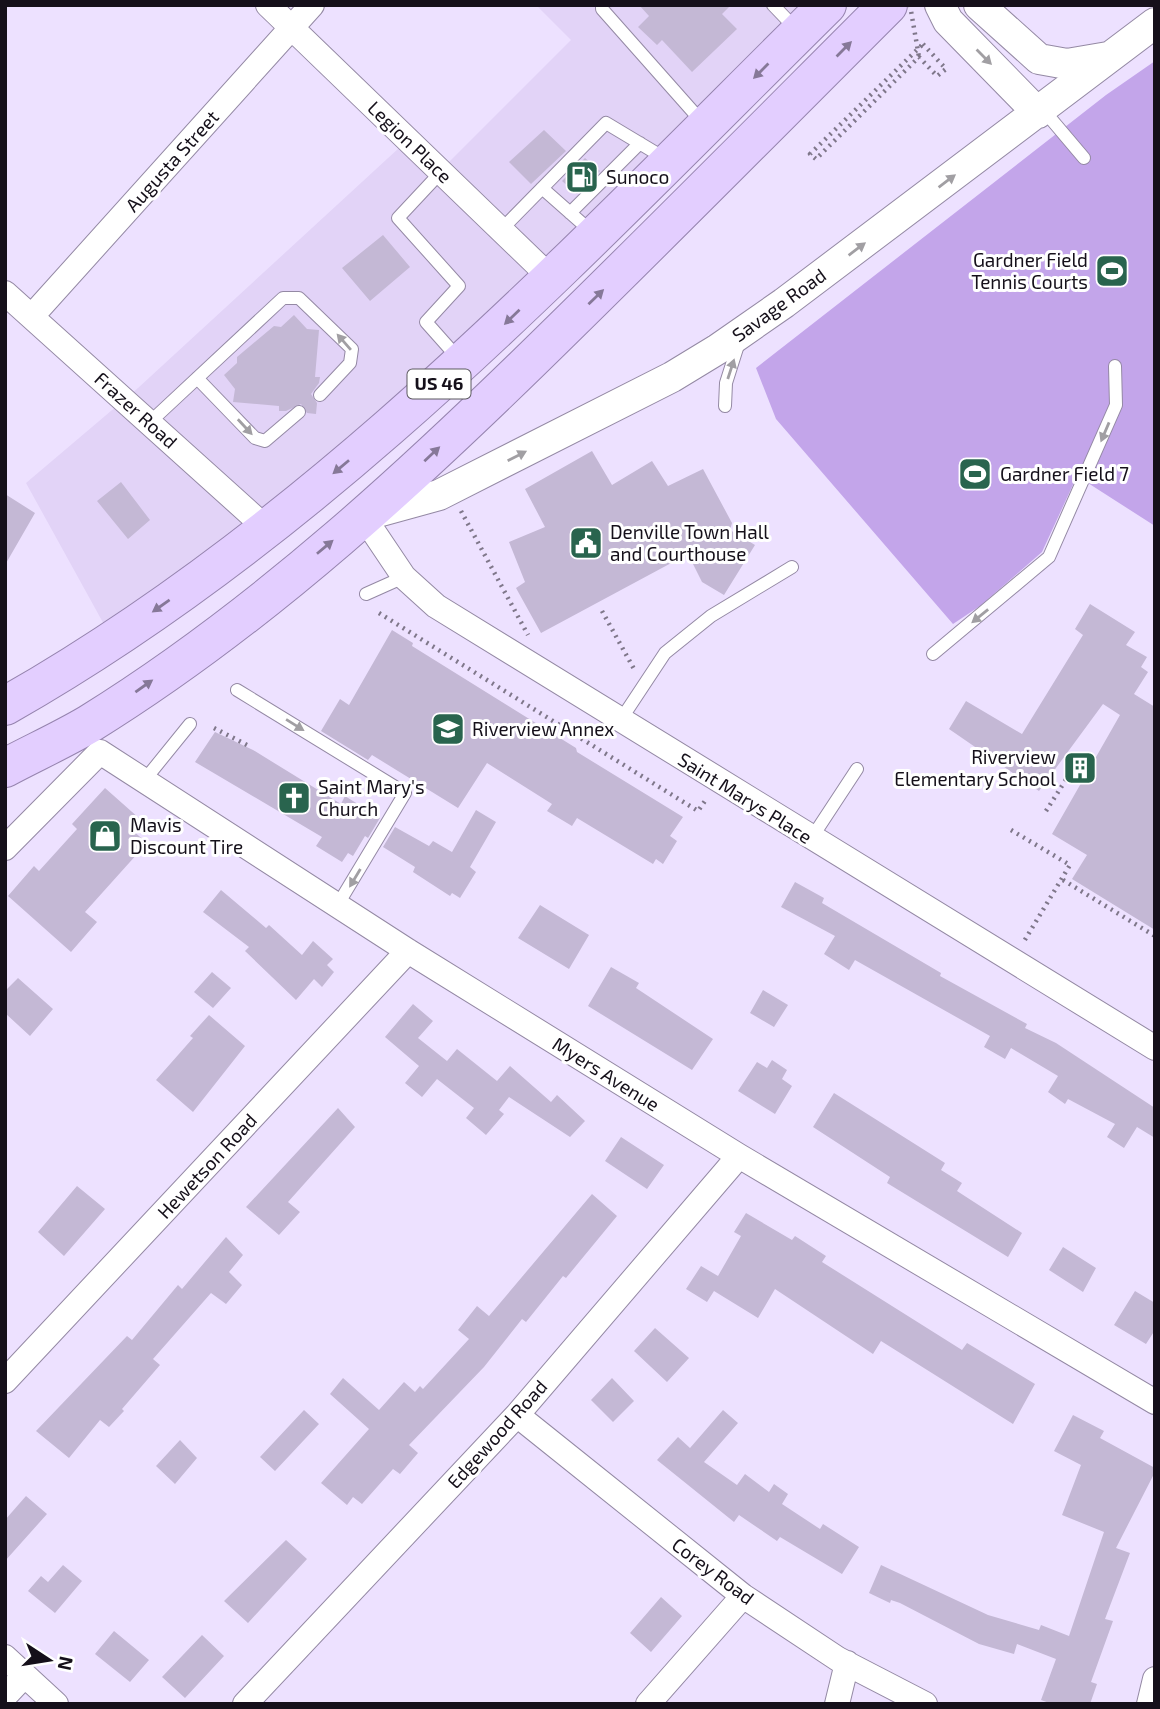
<svg xmlns="http://www.w3.org/2000/svg" width="1160" height="1709" font-family="'Exo 2',sans-serif">
	<style>
		.built { fill: #e2d3f7 }
		.green { fill: #c3a5ea }
		.building { fill: #c4b8d5 }
		.lines { fill: none; stroke-linecap: round; stroke-linejoin: round }
		.service-casing { stroke: #9489a4; stroke-width: 14 }
		.minor-casing { stroke: #9489a4; stroke-width: 26 }
		.tertiary-casing { stroke: #9489a4; stroke-width: 32 }
		.trunk-casing { stroke: #9684af; stroke-width: 40 }
		.path { stroke: #7f778a; stroke-width: 4.5; stroke-dasharray: 2 5; stroke-linecap: butt }
		.service { stroke: #fff; stroke-width: 12 }
		.minor { stroke: #fff; stroke-width: 24 }
		.tertiary { stroke: #fff; stroke-width: 30 }
		.trunk { stroke: #e3ceff; stroke-width: 38 }
		.path-bridge { stroke: #7f778a; stroke-width: 4.5; stroke-dasharray: 2 5; stroke-linecap: butt }
		.oneway { fill: #867898 }
		.oneway2 { fill: #a19fa3 }
		.labels { text-anchor: middle; stroke-width: 6; stroke-linejoin: round; paint-order: stroke }
		.shield { fill: #fff; stroke: #5b585f; stroke-width: 2 }
		.shield-label { font-size: 18px; font-weight: bold; fill: #15101a }
		.street-label { font-size: 19px; fill: #15101a; stroke: #fff }
		.poi-label { font-size: 19px; fill: #15101a; stroke: #fff; text-anchor: start }
	</style>
	<rect width="100%" height="100%" fill="#ede1ff"/>
	<!-- built -->
	<path class="built" d="M536,5h271l-258,255 -276,252 -167,116 -80,-145 112,-95 274,-252 35,28 124,-124z"/>
	<!-- green -->
	<path class="green" d="M1155,61v465l-78,-50 -35,76 -62,54 -27,18 -177,-205 -20,-51 350,-273z"/>
	<!-- building -->
	<path class="building" d="M639,5h92l-9,9 15,15 -45,43 -30,-32 -5,5 -19,-18 11,-11z
		M544,130l22,21 -35,33 -22,-22z
		M585,158l15,13 -23,23 -15,-13z
		M383,235l27,32 -40,34 -28,-33z
		M294,315l13,14 12,1 -4,47h5l-1,6 -8,11 6,9 -1,11 -9,-1 -6,-9 -15,7h-7v-5l-46,-4 2,-13 -11,-14 13,-12v-6l37,-31 7,1z
		M592,451l20,34 40,-24 16,25 35,-17 29,54 -2,7 25,15 -31,50 -22,-13 -14,-28 -147,79 -25,-45 9,-6 -16,-40 36,-15 -20,-38z
		M121,482l29,38 -22,19 -31,-38z
		M5,494l30,19 -30,52z
		M1090,604l45,28 -9,13 21,12 -6,10 7,5 -14,22 21,13v223l-83,-51 15,-24 -35,-21 68,-119 -17,-11 -64,87 -90,-62 17,-28 56,33 61,-99 -8,-6z
		M392,630l21,13 -1,3 164,102 1,4 106,65 -13,19 7,5 -14,23 -7,-5 -3,5 -76,-46 -5,8 -25,-15 5,-7 -65,-41 -29,45 -86,-53 -4,5 -47,-29 19,-32 9,6z
		M215,732l38,18 88,54 4,-8 35,22 -12,20 -3,-2 -12,20 -5,-3 -6,9 -26,-16 6,-9 -127,-75z
		M105,788l35,31 -9,10 16,14 -62,69 12,10 -26,30 -63,-56 26,-30 5,5 38,-42 -5,-5z
		M476,810l20,12 -26,45 6,5 -16,26 -8,-5 -2,3 -37,-24 2,-5 -32,-20 12,-20 34,19 4,-5 19,11z
		M795,882l29,16 -2,5 119,70 -1,3 87,48 -2,4 31,15 99,65v30l-18,-11 -13,21 -17,-11 8,-13 -47,-25 -3,5 -17,-12 10,-16 -47,-28 -6,11 -21,-12 6,-11 -135,-76 -6,10 -25,-16 11,-18 -54,-29z
		M221,890l45,38 3,-3 33,30 11,-14 20,18 -6,6 7,7 -12,15 -8,-8 -18,21 -51,-49 4,-4 -46,-35z
		M540,905l49,30 -20,34 -51,-31z
		M611,967l28,16 -3,5 77,51 -21,31 -104,-64z
		M212,972l19,16 -18,20 -19,-16z
		M18,978l35,31 -23,27 -25,-23v-22z
		M763,990l25,15 -14,22 -24,-14z
		M413,1004l20,17 -15,17 29,23 10,-12 40,32 13,-15 41,36 6,-7 28,26 -15,16 -61,-40 -10,13 5,4 -18,21 -20,-17 8,-10 -37,-29 -15,18 -17,-14 14,-17 -34,-29z
		M209,1015l36,31 -52,66 -37,-32 37,-42 -3,-2z
		M772,1060l15,10 -5,9 10,7 -17,28 -37,-23 19,-29 10,6z
		M834,1093l111,70 -4,7 21,13 -5,8 65,42 -14,24 -121,-74 3,-6 -77,-50z
		M338,1108l17,19 -67,75 12,10 -21,23 -33,-28z
		M621,1137l43,28 -17,24 -42,-28z
		M77,1186l28,23 -41,47 -26,-24z
		M592,1194l25,22 -51,62 -3,-2 -37,46 -4,-3 -38,48 -75,78 9,8 -18,21 -7,-5 -31,35 -9,-7 -6,8 -26,-22 48,-54 -39,-35 13,-16 36,32 25,-28 11,10 5,-6 3,3 46,-50 -11,-9 19,-24 12,10z
		M746,1213l46,27 3,-4 31,20 -4,6 140,88 5,-7 68,41 -22,40 -132,-83 -8,13 -98,-65 -17,29 -44,-27 -7,11 -21,-13 15,-23 17,10 23,-40 -7,-4z
		M226,1237l17,18 -14,17 13,13 -16,19 -15,-11 -58,66 7,6 -38,44 2,2 -15,16 -9,-7 -31,38 -33,-27 91,-95 5,4 46,-55 4,4z
		M1063,1247l33,21 -13,24 -34,-22z
		M1135,1291l20,12v27l-9,14 -32,-19z
		M655,1328l34,30 -22,24 -33,-31z
		M612,1378l22,23 -21,21 -22,-22z
		M304,1410l15,14 -44,47 -15,-14z
		M723,1410l15,13 -34,39 33,23 8,-11 24,18 5,-8 14,10 -6,10 38,25 3,-5 36,23 -17,27 -62,-37 -3,4 -38,-26 -5,7 -77,-62 21,-23 12,11z
		M1073,1415l31,16 -4,7 55,30v4l-39,76 14,5 -25,66 8,2 -22,61 6,2 -7,20h-38l-11,-4 15,-41 -39,-15 -3,10 -35,-10 -79,-41 -9,-3 -1,3 -21,-10 12,-28 107,50 51,15 2,-5 28,11 35,-104 -42,-17 19,-50 -27,-14z
		M180,1440l17,18 -22,26 -19,-18z
		M26,1496l21,18 -42,47v-41z
		M286,1540l21,19 -59,64 -24,-22z
		M63,1565l19,16 -27,32 -27,-22 13,-15 7,6z
		M661,1597l21,19 -31,36 -21,-19z
		M114,1631l35,29 -19,22 -35,-28z
		M202,1635l22,21 -39,42 -23,-21z"/>
	<g class="lines">
		<defs>
			<path id="service" d="M602,5v4l101,114
				M773,5l24,25
				M1039,113l12,6 33,39
				M441,172l-43,46 61,68 -33,36 32,36
				M542,188l51,45
				M570,213l70,-70
				M501,230l105,-107 60,36
				M197,378l58,60 10,3 34,-29
				M725,406l1,-23 13,-41
				M149,423l134,-125h16l53,51 -2,14 -30,32
				M366,594l38,-17
				M933,654l116,-97 67,-152 -1,-39
				M237,690l168,103 -68,113
				M620,721l45,-68 46,-37 81,-49
				M143,782l47,-58
				M811,839l46,-70"/>
			<path id="minor" d="M268,5l284,274
				M5,293l261,235
				M32,316l280,-311
				M363,516l41,61 32,29 719,442
				M100,752l308,199 331,205 416,246
				M5,848l95,-96
				M5,1381l403,-430
				M517,1415l226,181 95,63 87,45
				M5,1657l51,47
				M5,1696l19,-20
				M245,1704l272,-289 222,-259
				M648,1704l95,-108
				M837,1704l10,-41
				M1149,1704l6,-25"/>
			<path id="tertiary" d="M940,5l8,16 90,92
				M979,5l60,54 28,5 41,-7
				M370,514l69,-19 233,-118 46,-28 66,-46 371,-280"/>
			<path id="trunk" d="M5,706c316,-179 566,-448 822,-701
				M5,768c28,-15 57,-28 84,-44 176,-109 331,-254 478,-399 108,-106 214,-213 321,-320"/>
		</defs>
		<!-- service casing -->
		<use href="#service" class="service-casing"/>
		<!-- minor casing -->
		<use href="#minor" class="minor-casing"/>
		<!-- tertiary casing -->
		<use href="#tertiary" class="tertiary-casing"/>
		<!-- trunk casing -->
		<use href="#trunk" class="trunk-casing"/>
		<!-- path -->
		<path class="path" d="M923,44l23,25 -9,7 -18,-19 -103,102 -6,-5z
			M461,511l67,124
			M602,611l32,58
			M379,613l319,198 9,-13
			M214,728l33,17 -2,3
			M1046,811l21,-33
			M1011,830l59,35 -47,78
			M1063,880l92,56"/>
		<!-- service -->
		<use href="#service" class="service"/>
		<!-- minor -->
		<use href="#minor" class="minor"/>
		<!-- tertiary -->
		<use href="#tertiary" class="tertiary"/>
		<!-- trunk -->
		<use href="#trunk" class="trunk"/>
		<!-- path-bridge -->
		<path class="path-bridge" d="M910,5l9,52"/>
	</g>
	<!-- one-way arrows -->
	<defs><path id="oneway-solid" d="M-6-.8H1V-3.2L6.5 0L1 3.2V.8H-6Z" transform="scale(1.75)"/></defs>
	<g class="oneway">
		<use href="#oneway-solid" transform="translate(844 49) rotate(-45)"/>
		<use href="#oneway-solid" transform="translate(761 71) rotate(135)"/>
		<use href="#oneway-solid" transform="translate(596 297) rotate(-44)"/>
		<use href="#oneway-solid" transform="translate(512 317) rotate(136)"/>
		<use href="#oneway-solid" transform="translate(432 454) rotate(-43)"/>
		<use href="#oneway-solid" transform="translate(341 467) rotate(140)"/>
		<use href="#oneway-solid" transform="translate(325 547) rotate(-40)"/>
		<use href="#oneway-solid" transform="translate(161 606) rotate(145)"/>
		<use href="#oneway-solid" transform="translate(144 686) rotate(-35)"/>
	</g>
	<g class="oneway2">
		<use href="#oneway-solid" transform="translate(984 57) rotate(45)"/>
		<use href="#oneway-solid" transform="translate(947 181) rotate(-37)"/>
		<use href="#oneway-solid" transform="translate(857 249) rotate(-37)"/>
		<use href="#oneway-solid" transform="translate(344 342) rotate(-131)"/>
		<use href="#oneway-solid" transform="translate(731 369) rotate(-72)"/>
		<use href="#oneway-solid" transform="translate(245 427) rotate(47)"/>
		<use href="#oneway-solid" transform="translate(1105 432) rotate(113)"/>
		<use href="#oneway-solid" transform="translate(517 456) rotate(-27)"/>
		<use href="#oneway-solid" transform="translate(980 616) rotate(141)"/>
		<use href="#oneway-solid" transform="translate(295 725) rotate(32)"/>
		<use href="#oneway-solid" transform="translate(355 878) rotate(121)"/>
	</g>
	<!-- icons -->
	<defs>
		<symbol id="fuel-square" viewBox="-11 -11 22 22"><rect x="-9" y="-9" width="18" height="18" rx="4" fill="#29644e" stroke="#fff"/><path d="M-5.5-6h7V0h2V4h1.3V-2.5L3-4.5l.8-.8L6-3V5H2.5V1h-1V6h-7ZM-4.2-4.7v3.2H.2V-4.7Z" fill="#fff"/></symbol>
		<symbol id="stadium-square" viewBox="-11 -11 22 22"><rect x="-9" y="-9" width="18" height="18" rx="4" fill="#29644e" stroke="#fff"/><path d="M0-5a6.5 5 0 1 0 0 10a6.5 5 0 1 0 0-10ZM-3.5-1.8h7v3.6h-7Z" fill="#fff"/></symbol>
		<symbol id="civic-square" viewBox="-11 -11 22 22"><rect x="-9" y="-9" width="18" height="18" rx="4" fill="#29644e" stroke="#fff"/><path d="M-.6-6.5H3V-4.5H.6V-3L4-1V1h2V6H-6V1h2V-1L-.6-3ZM-1.2 2.5V6h2.4V2.5Z" fill="#fff"/></symbol>
		<symbol id="school-square" viewBox="-11 -11 22 22"><rect x="-9" y="-9" width="18" height="18" rx="4" fill="#29644e" stroke="#fff"/><path d="M0-5L7-2L0 1L-7-2ZM-4 1L0 2.5L4 1V4Q0 6-4 4Z" fill="#fff"/></symbol>
		<symbol id="building-square" viewBox="-11 -11 22 22"><rect x="-9" y="-9" width="18" height="18" rx="4" fill="#29644e" stroke="#fff"/><path d="M-4-6H4V6H1V3H-1V6H-4ZM-2.5-4.3h1.7v1.8h-1.7ZM.8-4.3h1.7v1.8H.8ZM-2.5-1h1.7V.8h-1.7ZM.8-1h1.7V.8H.8Z" fill="#fff"/></symbol>
		<symbol id="church-square" viewBox="-11 -11 22 22"><rect x="-9" y="-9" width="18" height="18" rx="4" fill="#29644e" stroke="#fff"/><path d="M-1.2-6h2.4v3.5h3.3v2.4h-3.3V6h-2.4V-.1h-3.3v-2.4h3.3Z" fill="#fff"/></symbol>
		<symbol id="shop-square" viewBox="-11 -11 22 22"><rect x="-9" y="-9" width="18" height="18" rx="4" fill="#29644e" stroke="#fff"/><path d="M-5-2.5h2.3a2.7 3.5 0 0 1 5.4 0H5L5.5 6h-11ZM-1.5-2.5h3a1.5 2.3 0 0 0-3 0Z" fill="#fff"/></symbol>
	</defs>
	<g fill-rule="evenodd">
		<use href="#fuel-square" x="563" y="158" width="38" height="38"/>
		<use href="#stadium-square" x="1093" y="252" width="38" height="38"/>
		<use href="#stadium-square" x="956" y="455" width="38" height="38"/>
		<use href="#civic-square" x="567" y="524" width="38" height="38"/>
		<use href="#school-square" x="429" y="710" width="38" height="38"/>
		<use href="#building-square" x="1061" y="749" width="38" height="38"/>
		<use href="#church-square" x="275" y="779" width="38" height="38"/>
		<use href="#shop-square" x="86" y="817" width="38" height="38"/>
	</g>
	<g class="labels">
		<!-- shield labels -->
		<rect class="shield" x="407.5" y="369.5" width="63" height="29" rx="5"/>
		<g class="shield-label">
			<text x="439" y="390">US 46</text>
		</g>
		<!-- street labels -->
		<g class="street-label">
			<text transform="translate(410 142) rotate(44)" y="7">Legion Place</text>
			<text transform="translate(172 161) rotate(-48)" y="7">Augusta Street</text>
			<text transform="translate(779 305) rotate(-36)" y="7">Savage Road</text>
			<text transform="translate(136 410) rotate(42)" y="7">Frazer Road</text>
			<text transform="translate(745 798) rotate(32)" y="7">Saint Marys Place</text>
			<text transform="translate(606 1074) rotate(32)" y="7">Myers Avenue</text>
			<text transform="translate(207 1166) rotate(-47)" y="7">Hewetson Road</text>
			<text transform="translate(497 1434) rotate(-48)" y="7">Edgewood Road</text>
			<text transform="translate(713 1571) rotate(37)" y="7">Corey Road</text>
		</g>
		<!-- poi labels -->
		<g class="poi-label">
			<text x="606" y="184">Sunoco</text>
			<text x="1088" y="267" text-anchor="end">Gardner Field<tspan x="1088" dy="22">Tennis Courts</tspan></text>
			<text x="1000" y="481">Gardner Field 7</text>
			<text x="610" y="539">Denville Town Hall<tspan x="610" dy="22">and Courthouse</tspan></text>
			<text x="472" y="736">Riverview Annex</text>
			<text x="1056" y="764" text-anchor="end">Riverview<tspan x="1056" dy="22">Elementary School</tspan></text>
			<text x="318" y="794">Saint Mary's<tspan x="318" dy="22">Church</tspan></text>
			<text x="130" y="832">Mavis<tspan x="130" dy="22">Discount Tire</tspan></text>
		</g>
	</g>
	<!-- border -->
	<rect width="1160" height="1709" fill="none" stroke="#15101a" stroke-width="14"/>
	<!-- north arrow -->
	<g transform="translate(49 1660) rotate(102)" stroke="#ffffff" stroke-width="5" paint-order="stroke">
	<path d="M0-5L12 26L0 18L-12 26Z" fill="#15101a"/>
	<text y="-10" font-size="19" font-weight="bold" text-anchor="middle" fill="#15101a">N</text>
	</g>
</svg>
